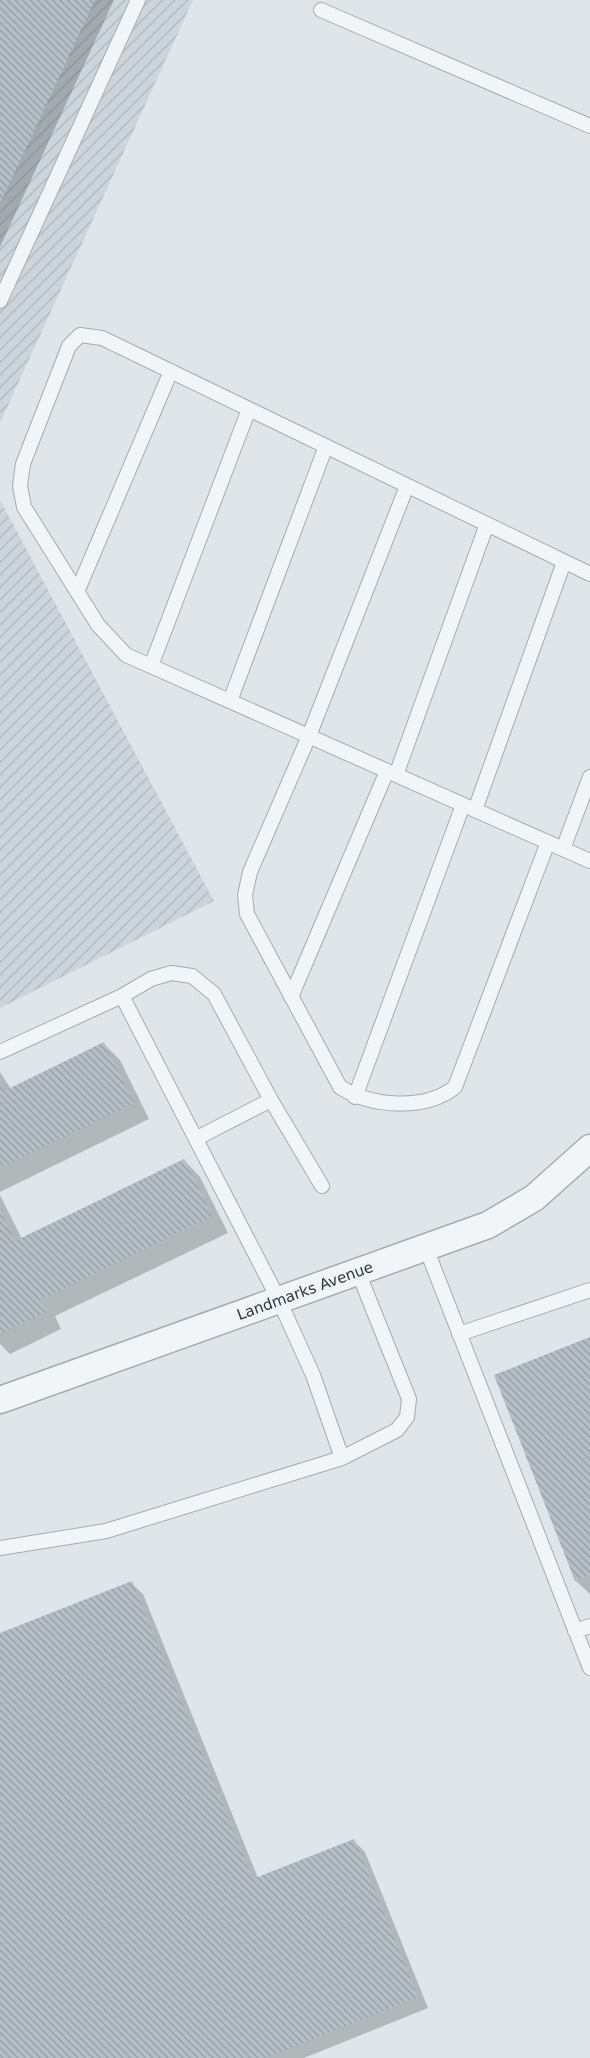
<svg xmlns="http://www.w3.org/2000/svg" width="590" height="2058" font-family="'DejaVu Sans',sans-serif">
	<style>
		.industrial { fill: url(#industrial-furrows) }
		.shadow { fill: #0003 }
		.building { fill: url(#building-back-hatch) }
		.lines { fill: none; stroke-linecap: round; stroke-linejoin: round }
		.service-casing { stroke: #a4adb3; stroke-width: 16 }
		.minor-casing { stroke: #a4adb3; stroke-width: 29 }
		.service { stroke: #f2f5f7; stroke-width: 14 }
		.minor { stroke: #f2f5f7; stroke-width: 26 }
		.labels { text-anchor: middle; stroke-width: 5; stroke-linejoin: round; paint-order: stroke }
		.street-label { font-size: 15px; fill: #263641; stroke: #eef3f6 }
	</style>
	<defs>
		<pattern id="industrial-furrows" width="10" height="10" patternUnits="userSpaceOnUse" patternTransform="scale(1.25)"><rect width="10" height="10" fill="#ccd5db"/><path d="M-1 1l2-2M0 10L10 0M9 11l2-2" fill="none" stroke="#afb7bd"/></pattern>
		<pattern id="building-back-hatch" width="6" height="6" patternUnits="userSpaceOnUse" patternTransform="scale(1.25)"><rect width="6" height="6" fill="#b5bfc6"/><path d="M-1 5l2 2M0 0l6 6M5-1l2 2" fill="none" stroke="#939ca2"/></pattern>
	</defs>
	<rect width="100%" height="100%" fill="#dfe5e9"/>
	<!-- industrial -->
	<path class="industrial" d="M0,0h193l-193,423z
		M0,500l214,401 -214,107z"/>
	<!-- shadow -->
	<path class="shadow" d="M0,0h114l-114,247z
		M104,1044l16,16 29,59 -149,73v-120l11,17z
		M184,1160l16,17 28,56 -173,83 6,13 -51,25 -10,-10v-149l22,44z
		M590,1339v255l-14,-13z
		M131,1583l12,11 115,284 96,-37 11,11 63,156 -124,50h-304v-423z"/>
	<!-- building -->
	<path class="building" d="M0,0h95l-95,204z
		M104,1042l30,61 -134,65v-86l4,9z
		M184,1159l29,57 -173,84 6,12 -46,22v-124l15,31z
		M590,1337v238l-15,6 -81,-206z
		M132,1581l121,298 101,-40 64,158 -153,61h-265v-425z"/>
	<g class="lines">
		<defs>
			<path id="service" d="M321,10l269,116
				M0,301l138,-301
				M407,486l-98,250 -59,136 -5,23 2,19 93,173c31,20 85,24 115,0l93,-245
				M590,574l-488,-236 -22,-3 -11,11 -46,118 -3,22 4,21 74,118 28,30 464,206
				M77,592l94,-221
				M151,666l98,-257
				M230,701l96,-255
				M396,775l91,-251
				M475,810l89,-248
				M563,849l27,-72
				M122,996l157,304 34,75 29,83
				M291,997l96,-226
				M0,1052l122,-56 29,-17 20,-6 21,3 22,18 57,106 51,86
				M355,1097l108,-292
				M197,1138l74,-38
				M426,1248l164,420
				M459,1334l131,-44
				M0,1548l106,-17 236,-73 55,-28 10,-13 2,-18 -51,-127
				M575,1631l15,-5"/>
			<path id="minor" d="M0,1400l488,-175 46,-27 56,-50"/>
		</defs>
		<!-- service casing -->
		<use href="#service" class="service-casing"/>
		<!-- minor casing -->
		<use href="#minor" class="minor-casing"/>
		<!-- service -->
		<use href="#service" class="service"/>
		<!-- minor -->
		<use href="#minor" class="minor"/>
	</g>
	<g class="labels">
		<!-- street labels -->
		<g class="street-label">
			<text transform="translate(305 1291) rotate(-20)" y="5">Landmarks Avenue</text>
		</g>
	</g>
</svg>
